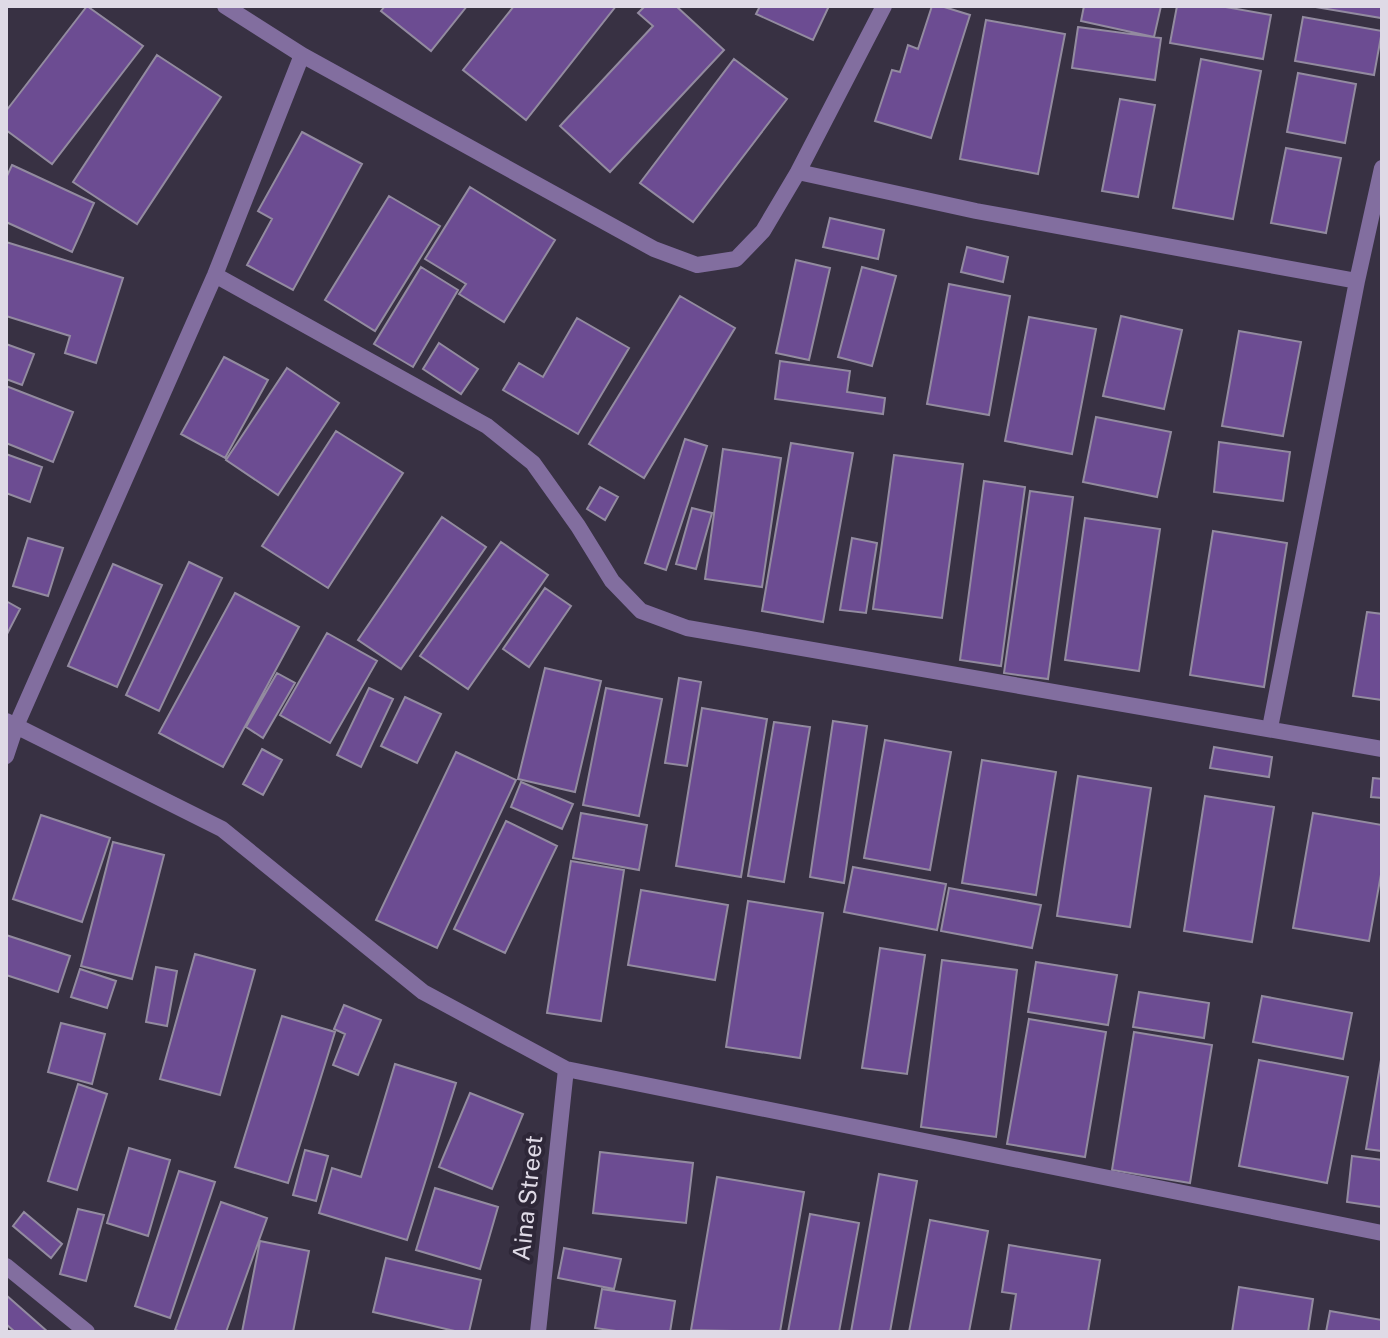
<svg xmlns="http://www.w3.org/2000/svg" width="1388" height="1338" font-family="'Public Sans',sans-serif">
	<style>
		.building { fill: #6c4c92; stroke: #938ba0; stroke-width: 2 }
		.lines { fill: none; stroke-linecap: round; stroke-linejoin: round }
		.street { stroke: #826e9f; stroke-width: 16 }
		.labels { text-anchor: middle; stroke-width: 8; stroke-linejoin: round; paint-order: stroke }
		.street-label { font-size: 24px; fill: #dfdae6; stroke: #2e2738 }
	</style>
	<rect width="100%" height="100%" fill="#383143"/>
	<!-- building -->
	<path class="building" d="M87,6l56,40 -91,118 -46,-34v-19z
		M385,6h82l-36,45 -50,-40z
		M514,6h102l-90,114 -63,-50z
		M645,6h31l48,44 -114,122 -50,-46 93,-100 -15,-13z
		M760,6h69l-16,34 -57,-26z
		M932,6h9l29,9 -39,123 -56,-17 17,-51 8,2 8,-27 10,4z
		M1084,6h77l-7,31 -73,-16z
		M1177,6h43l51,9 -8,44 -93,-16z
		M1382,6l-1,12 -66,-11v-1z
		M1303,17l79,14 -8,44 -79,-14z
		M986,20l79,14 -27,140 -78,-15z
		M1078,27l83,11 -6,42 -83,-12z
		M157,55l64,42 -84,127 -64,-42z
		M734,59l53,40 -94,123 -53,-39z
		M1201,59l60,12 -28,148 -60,-11z
		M1298,73l58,11 -11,59 -58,-11z
		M1120,99l35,6 -17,92 -36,-6z
		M302,132l60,32 -69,126 -46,-25 25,-46 -14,-8z
		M1286,148l55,10 -15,75 -55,-10z
		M12,165l82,38 -22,49 -66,-30v-44z
		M470,187l85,53 -51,82 -45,-28 7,-10 -41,-25z
		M389,196l51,30 -65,105 -50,-31z
		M830,218l54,12 -6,29 -55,-12z
		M6,242l117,36 -27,85 -31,-10 5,-17 -64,-20z
		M967,247l41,10 -5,25 -42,-10z
		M796,260l34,8 -21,92 -33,-7z
		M421,267l37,23 -45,77 -39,-23z
		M862,267l34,9 -24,90 -34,-9z
		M949,284l61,12 -21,119 -62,-11z
		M680,296l55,32 -91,150 -55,-34z
		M1121,316l61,14 -18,79 -61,-13z
		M1029,317l67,12 -24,125 -67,-13z
		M577,318l52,30 -51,86 -75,-44 16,-27 24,14z
		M1239,331l62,11 -18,94 -61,-10z
		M439,343l39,26 -17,25 -38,-25z
		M6,344l28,10 -12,31 -16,-6z
		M224,357l44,23 -43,78 -44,-24z
		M780,361l70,10 -3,21 38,6 -2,16 -108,-15z
		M287,368l52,35 -61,92 -52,-35z
		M6,386l67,26 -20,50 -47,-19z
		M1096,417l75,15 -14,65 -74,-15z
		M336,431l67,42 -75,115 -66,-42z
		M685,439l22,7 -41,124 -21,-7z
		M1219,442l71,10 -7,49 -69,-9z
		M791,443l62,10 -30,169 -61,-11z
		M723,449l58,9 -19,129 -57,-8z
		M6,454l36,13 -12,35 -24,-9z
		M894,455l69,9 -21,154 -69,-9z
		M984,481l41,6 -24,179 -41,-6z
		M600,487l18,10 -13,23 -18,-11z
		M1030,491l43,6 -25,182 -44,-6z
		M692,508l20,5 -16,56 -20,-5z
		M442,517l44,30 -85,122 -43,-29z
		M1085,518l75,11 -21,142 -74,-11z
		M1213,531l74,12 -23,144 -74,-12z
		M28,538l35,10 -15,48 -35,-10z
		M852,538l25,5 -11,70 -26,-3z
		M501,542l47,33 -80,114 -48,-33z
		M189,562l33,16 -63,133 -33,-16z
		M113,564l49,21 -45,102 -49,-21z
		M545,588l26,18 -42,61 -26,-18z
		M235,593l64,34 -76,140 -64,-34z
		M6,601l14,8 -14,27z
		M1367,612l15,2v86l-29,-4z
		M327,633l50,28 -47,82 -50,-28z
		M545,668l56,13 -26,111 -57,-13z
		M277,673l18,10 -32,55 -17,-11z
		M679,678l22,4 -14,84 -22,-3z
		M369,688l24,11 -32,68 -24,-12z
		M606,688l56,11 -23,117 -56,-11z
		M405,697l36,17 -24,49 -36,-17z
		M702,708l65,11 -26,158 -65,-11z
		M833,721l34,5 -23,157 -34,-6z
		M774,722l36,5 -26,155 -36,-6z
		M885,740l66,12 -21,118 -66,-12z
		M1214,747l58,10 -3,20 -59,-9z
		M262,749l20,11 -19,35 -20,-11z
		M456,752l60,28 -79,168 -61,-28z
		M982,760l74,12 -20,123 -74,-12z
		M1078,776l73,12 -21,139 -73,-11z
		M1373,778l9,1v19l-11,-1z
		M521,782l52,22 -11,25 -51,-22z
		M1205,796l69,11 -22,135 -68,-11z
		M581,813l66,12 -8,45 -66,-12z
		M1313,813l69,12v44l-13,72 -76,-13z
		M41,815l69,23 -28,84 -69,-23z
		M506,821l51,25 -52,107 -51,-24z
		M113,842l51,13 -32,124 -51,-13z
		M571,861l53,9 -23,151 -54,-8z
		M853,867l93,17 -9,46 -93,-18z
		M949,888l92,17 -9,43 -91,-17z
		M641,890l87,15 -13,75 -87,-15z
		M748,901l75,12 -23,145 -74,-11z
		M6,935l64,21 -12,36 -52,-17z
		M880,948l45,7 -18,119 -45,-6z
		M195,954l60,16 -35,125 -60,-16z
		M942,960l75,10 -21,167 -75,-10z
		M1036,962l81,13 -9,50 -80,-13z
		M156,967l21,4 -10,55 -21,-4z
		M80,969l36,12 -9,27 -36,-11z
		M1139,992l70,11 -5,35 -71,-11z
		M1262,996l90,17 -9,46 -90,-17z
		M344,1005l37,15 -23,55 -25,-10 12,-31 -11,-5z
		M282,1016l53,16 -47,151 -53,-16z
		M1029,1019l77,13 -21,125 -78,-13z
		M61,1023l44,11 -13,50 -44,-12z
		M1134,1032l78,13 -22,138 -78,-13z
		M1382,1054v97l-16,-2z
		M1259,1060l89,17 -21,106 -88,-17z
		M395,1064l61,19 -49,157 -88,-27 13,-45 29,9z
		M78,1084l29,10 -30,96 -29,-9z
		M470,1093l53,21 -31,75 -53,-22z
		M129,1148l41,12 -22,76 -41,-13z
		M305,1150l23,6 -12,45 -23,-6z
		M600,1152l93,11 -7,60 -93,-10z
		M1352,1156l30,4v47l-35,-5z
		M179,1171l36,11 -45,136 -35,-12z
		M879,1174l38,7 -27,151h-39z
		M717,1177l87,15 -24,140 -89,-2z
		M435,1188l63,19 -18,62 -64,-19z
		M221,1202l46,16 -41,114h-44l-7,-2z
		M78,1209l26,6 -18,66 -26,-7z
		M24,1212l38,32 -11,14 -38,-32z
		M810,1214l49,9 -20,109h-51z
		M930,1220l58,11 -19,101h-60z
		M260,1241l49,10 -16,81h-51z
		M1009,1245l91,15 -12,72h-78l6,-38 -14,-2z
		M564,1248l57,11 -7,30 -56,-11z
		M386,1258l95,22 -12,52h-10l-86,-20z
		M1239,1287l74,12 -5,33h-76z
		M602,1289l73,12 -5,31h-47l-28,-4z
		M6,1295l42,37h-33l-9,-8z
		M1330,1311l52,9v12h-56z"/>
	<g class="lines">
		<!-- street -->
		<path class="street" d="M225,6l77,49 352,194 43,16 39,-6 27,-28 35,-59 86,-166
			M798,172l178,39 381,70
			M215,275l272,151 46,37 45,63 34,55 29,30 46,17 695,121
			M6,721l216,108 201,163 143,77 816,164
			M1270,728l87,-447 25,-113
			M6,756l10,-30 199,-451 87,-220
			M6,1266l81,66
			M538,1332l28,-263"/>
	</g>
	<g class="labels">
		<!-- street labels -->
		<g class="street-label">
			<text transform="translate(528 1198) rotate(-84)" y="8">Aina Street</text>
		</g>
	</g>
	<!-- border -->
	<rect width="1388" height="1338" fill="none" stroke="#dfdae6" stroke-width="16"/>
</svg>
